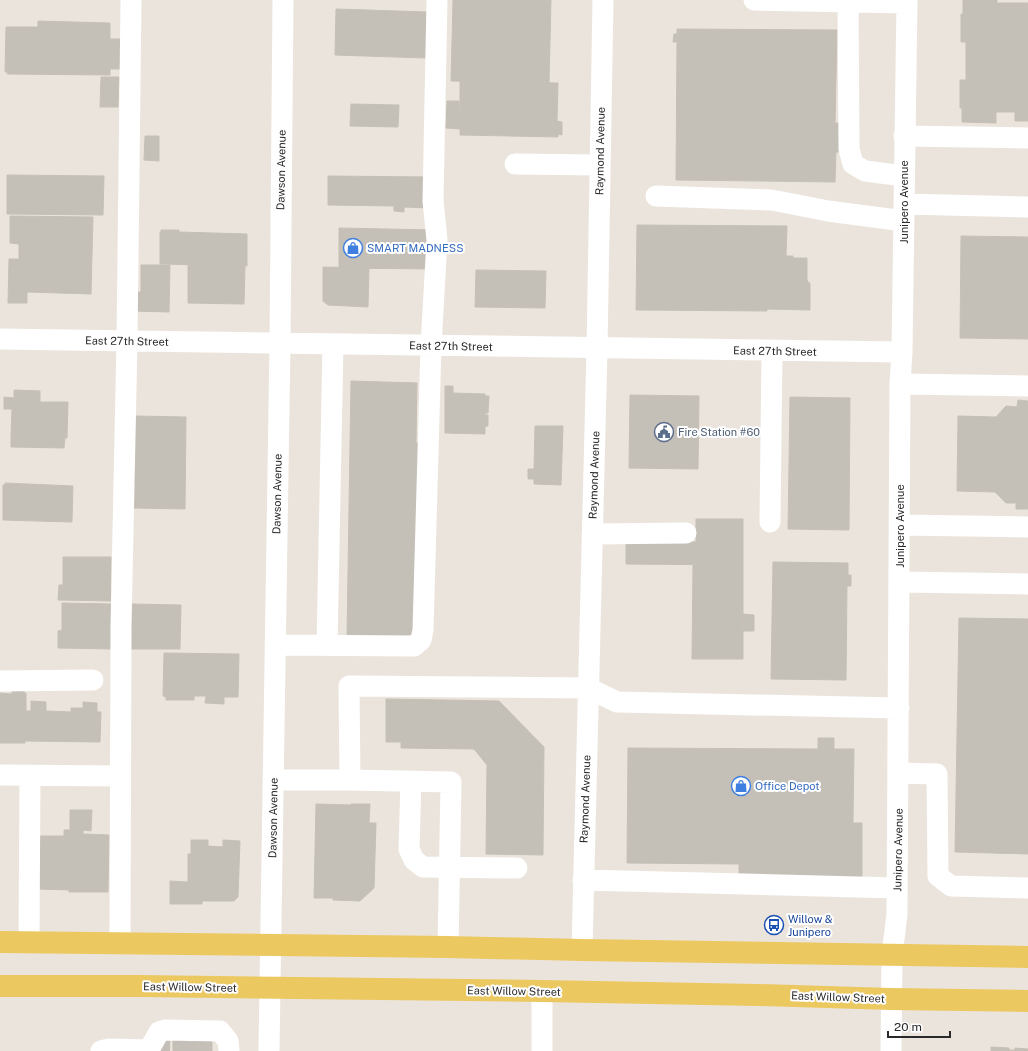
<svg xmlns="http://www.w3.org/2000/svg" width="1028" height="1051" font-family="'Public Sans',sans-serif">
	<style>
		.building { fill: #c4bfb7; stroke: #c7c0b6 }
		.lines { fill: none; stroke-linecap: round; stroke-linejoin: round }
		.minor-tunnel { stroke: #c4bfb8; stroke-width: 21; stroke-dasharray: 21 10; stroke-linecap: butt }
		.minor { stroke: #fff; stroke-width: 21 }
		.major { stroke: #ecc860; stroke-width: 22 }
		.labels { text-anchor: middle; stroke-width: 4; stroke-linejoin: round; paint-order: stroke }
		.street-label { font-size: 11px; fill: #2a2a2a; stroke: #fff }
		.shop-label { font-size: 11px; fill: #366cbe; stroke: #fff; text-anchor: start }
		.service-label { font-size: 11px; fill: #4e5e75; stroke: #fff; text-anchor: start }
		.transit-label { font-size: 11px; fill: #164399; stroke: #fff; text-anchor: start }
	</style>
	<rect width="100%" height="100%" fill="#ebe4dc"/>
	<!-- building -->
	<path class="building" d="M453,0h98l-2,83 -98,-2z
		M963,0h34v3h31v118h-13v-9h-19v11l-34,-1v-14h-2v-28h6v-38h-5v-28h2z
		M336,9l91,3 -1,46 -91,-3z
		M38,21l72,2v16h12l-1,30h-11v6l-103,-1 1,-2h-3l1,-45h32z
		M677,29l160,1 -2,93h8v29h-7l-1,30 -159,-2 1,-138h-4l1,-8h3z
		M101,77h18l-1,30h-18z
		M460,81l98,2 -1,38 5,1v13l-4,-1v3l-98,-2z
		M447,101h12l1,28 -14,-1z
		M351,104l48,1 -1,22 -48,-1z
		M145,136h14v25l-15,-1z
		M7,175l97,1 -1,39 -96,-1z
		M328,176l101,1 -1,31 -24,-1v5l-10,-1v-5l-66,-1z
		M10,216l83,1 -2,77 -64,-2v11h-19l1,-44h10v-15l-9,-1z
		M637,225l150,1 -1,30h7v2h14v23h1v2h2v27l-43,-1v2l-131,-1z
		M339,228l95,2v39l-95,-1z
		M161,230h18v2l68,2v32l-87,-2v-32h1z
		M961,236l67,1v102l-68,-1z
		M188,264l57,2 -1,38 -56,-1z
		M141,265h29l-1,47 -38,-1 1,-19h9z
		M323,267l46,1 -1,39 -40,-2 -5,-4z
		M476,270l70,1 -1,37 -70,-1z
		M351,381l66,2 -1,60h4l-3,193 -70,-1z
		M445,386h8v7l32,1v2h4l-1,17h-3v2h3v11h-3v8l-40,-1z
		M14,390l26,1v11h28l-1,36 -56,-1 1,-28h-8v-12l10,1z
		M630,395l69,1 -1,73 -69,-1z
		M790,397l60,1 -1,132 -61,-1z
		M1018,400l10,1v108h-12v-6h-10l-11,-11 -38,-1 1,-75 38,1 10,-11 11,1z
		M136,416l50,1 -1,92 -51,-1z
		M535,426h28l-2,59 -27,-1v-5h-6v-10h6z
		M11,437l54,1 -1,10 -53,-1z
		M5,483l68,3 -1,36 -69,-2v-35h2z
		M696,519h47v46l-117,-1v-23l70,1z
		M63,557h48v44l-53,-1 1,-15h4z
		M773,562l75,1v12h3v11h-4l-1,94 -75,-1z
		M693,565h50v94h-51z
		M62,603l50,1 -1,45 -53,-1v-17l4,-1z
		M132,604l49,1 -1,44h-49z
		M743,614l11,1v16h-11z
		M959,618l69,1v235l-73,-2z
		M164,653l75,1 -1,43h-14v7l-19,-1 1,-7h-12v4h-28v-3l-3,-1z
		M12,691h12v2h2v18h5v-10l15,1v9l25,1v-4h12v-6l14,1v9h4l-1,30 -75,-1v2h-25v-50l12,1z
		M386,699l113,2 45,46 -1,108 -57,-1 1,-89 -13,-16 -73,-1v-6h-15z
		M818,738h16v11h20l-1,74h9v55l-123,-1v-13l-112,-1 1,-115 190,1z
		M316,804l35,1v-1h19l-1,19h7l-2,65 -14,13 -27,-1v-2h-19z
		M70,810h22l-1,21 -8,-1v4l26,1 -1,57h-39v-2l-30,-1 1,-53h24v-6h6z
		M191,840h17v6l15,1v-7l17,1 -2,56 -4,4h-32v3h-32v-23l18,1v-28h3z
		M173,1034h39v17h-39z
		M991,1047l18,1v2h6v-2l13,1v2h-37z"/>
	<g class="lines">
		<!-- minor-tunnel -->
		<path class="minor-tunnel" d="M149,1050l44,1"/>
		<!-- minor -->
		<path class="minor" d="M754,0l152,3
			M848,2l1,147 4,15 12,7 39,5
			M904,136l124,2
			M515,164l85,1
			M656,196l116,4 56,11 76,10
			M904,204l124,3
			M0,339l902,13
			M900,384l128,2
			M770,522l2,-171
			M900,525l128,2
			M592,534l94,-1
			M900,582l128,2
			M275,645l139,1 7,-6 2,-10 8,-284 6,-106 -4,-39 4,-201
			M327,645l6,-301
			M0,681l93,-1
			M899,773l38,1 1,102 13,10 77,2
			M0,775l120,1
			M273,780h77
			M411,781l-2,68 5,11 9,7 94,1
			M583,880l314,8
			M29,942l1,-166
			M120,943l1,-317 6,-285 4,-341
			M448,947l3,-165 -101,-2 -1,-94 239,2 29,14 282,6
			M582,950l15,-601 6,-349
			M101,1051l8,-2 40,1 10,-18 6,-2 55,1 8,10 1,10
			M269,1051l11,-708 3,-343
			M542,1051v-60
			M891,1051l1,-96 5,-41 3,-530 2,-32 5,-352"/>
		<!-- major -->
		<path class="major" d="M0,942l448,5 134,3 446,7
			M0,986h139l403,5 216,4 133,4 137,2"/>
	</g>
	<!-- icons -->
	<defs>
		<symbol id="shop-ring" viewBox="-11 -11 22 22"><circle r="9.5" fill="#fff" stroke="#3f7fe0" stroke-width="1.5"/><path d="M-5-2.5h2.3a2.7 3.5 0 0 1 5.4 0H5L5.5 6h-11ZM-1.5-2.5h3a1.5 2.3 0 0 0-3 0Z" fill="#3f7fe0"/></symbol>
		<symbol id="civic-ring" viewBox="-11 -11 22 22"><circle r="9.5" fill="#fff" stroke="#5c6f8a" stroke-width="1.5"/><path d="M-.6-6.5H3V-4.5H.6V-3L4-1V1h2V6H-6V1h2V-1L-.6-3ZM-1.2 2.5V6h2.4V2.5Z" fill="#5c6f8a"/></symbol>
		<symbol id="bus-ring" viewBox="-11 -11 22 22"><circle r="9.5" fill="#fff" stroke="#1a4fb4" stroke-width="1.5"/><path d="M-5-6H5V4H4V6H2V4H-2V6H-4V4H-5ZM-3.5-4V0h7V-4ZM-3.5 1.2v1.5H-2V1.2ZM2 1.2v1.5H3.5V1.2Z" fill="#1a4fb4"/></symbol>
	</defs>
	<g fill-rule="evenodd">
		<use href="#shop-ring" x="342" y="237" width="22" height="22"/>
		<use href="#civic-ring" x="653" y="421" width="22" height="22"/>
		<use href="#shop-ring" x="730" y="775" width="22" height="22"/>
		<use href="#bus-ring" x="763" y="914" width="22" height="22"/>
	</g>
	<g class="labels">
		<!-- street labels -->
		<g class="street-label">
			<text transform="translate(600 151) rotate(-89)" y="4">Raymond Avenue</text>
			<text transform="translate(281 170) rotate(-89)" y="4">Dawson Avenue</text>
			<text transform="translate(904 202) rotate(-90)" y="4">Junipero Avenue</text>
			<text transform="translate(127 341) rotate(1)" y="4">East 27th Street</text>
			<text transform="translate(451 346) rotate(1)" y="4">East 27th Street</text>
			<text transform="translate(775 351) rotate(1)" y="4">East 27th Street</text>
			<text transform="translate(594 475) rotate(-88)" y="4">Raymond Avenue</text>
			<text transform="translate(277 494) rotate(-89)" y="4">Dawson Avenue</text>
			<text transform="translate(900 526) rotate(-90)" y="4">Junipero Avenue</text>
			<text transform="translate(585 799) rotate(-88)" y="4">Raymond Avenue</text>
			<text transform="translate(273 818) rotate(-89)" y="4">Dawson Avenue</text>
			<text transform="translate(898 850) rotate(-89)" y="4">Junipero Avenue</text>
			<text transform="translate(190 987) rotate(1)" y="4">East Willow Street</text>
			<text transform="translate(514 991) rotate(1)" y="4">East Willow Street</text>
			<text transform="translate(838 997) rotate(2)" y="4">East Willow Street</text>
		</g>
		<!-- shop labels -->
		<g class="shop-label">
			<text x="367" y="252">SMART MADNESS</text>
			<text x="755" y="790">Office Depot</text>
		</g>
		<!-- service labels -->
		<g class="service-label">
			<text x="678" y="436">Fire Station #60</text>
		</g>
		<!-- transit labels -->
		<g class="transit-label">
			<text x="788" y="923">Willow &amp;<tspan x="788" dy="13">Junipero</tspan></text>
		</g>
	</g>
	<!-- scale -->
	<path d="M888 1031v6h62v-6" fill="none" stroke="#2a2a2a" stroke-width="2"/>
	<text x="894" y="1031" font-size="12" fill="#2a2a2a" stroke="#ffffff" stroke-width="3" paint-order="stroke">20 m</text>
</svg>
